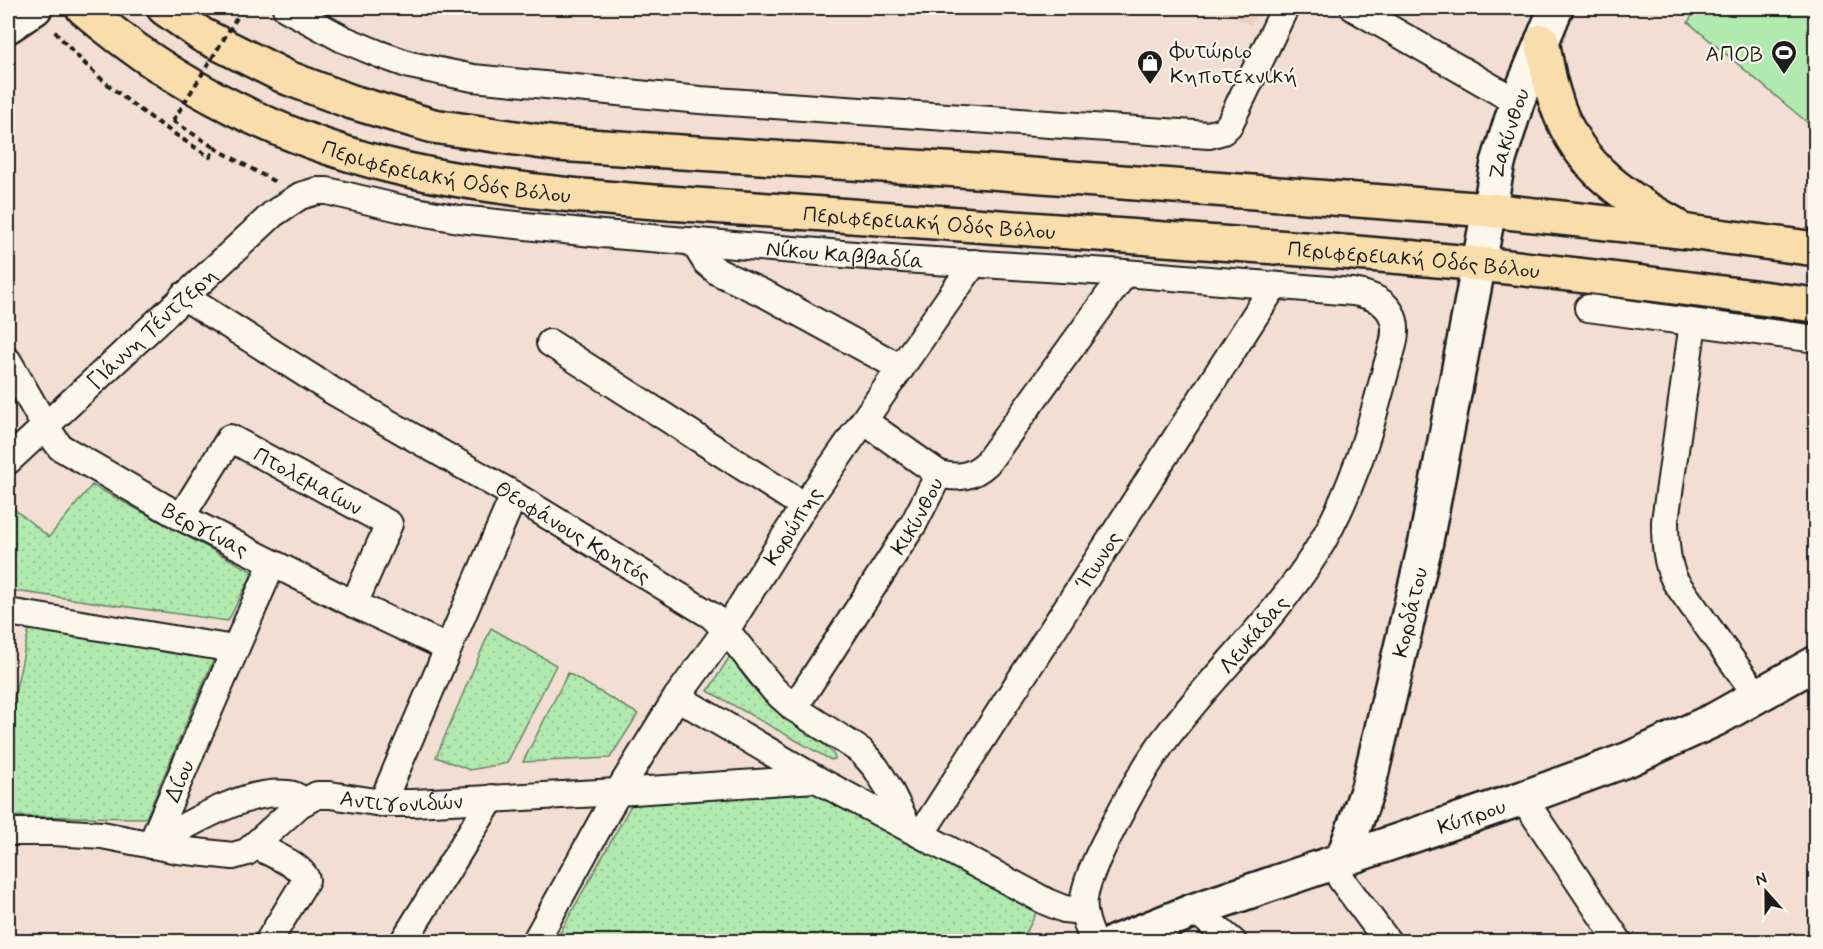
<svg xmlns="http://www.w3.org/2000/svg" width="1823" height="949" font-family="Mynerve,sans-serif">
	<style>
		.built { fill: #eccdc0 }
		.green { fill: url(#green-dots); stroke: #668365; stroke-width: 1.5 }
		.pitch { fill: #b1eaae; stroke: #668365; stroke-width: 1.5 }
		.lines { fill: none; stroke-linecap: round; stroke-linejoin: round }
		.street-casing { stroke: #1c1c1c; stroke-width: 30 }
		.secondary-casing { stroke: #1c1c1c; stroke-width: 38 }
		.primary-casing { stroke: #1c1c1c; stroke-width: 38 }
		.path { stroke: #1c1c1c; stroke-width: 4; stroke-dasharray: 6 4.5; stroke-linecap: butt }
		.street { stroke: #fbf7ec; stroke-width: 26 }
		.secondary { stroke: #fbf7ec; stroke-width: 33 }
		.primary { stroke: #f9deab; stroke-width: 33 }
		.path-bridge { stroke: #1c1c1c; stroke-width: 4; stroke-dasharray: 6 4.5; stroke-linecap: butt }
		.labels { text-anchor: middle; stroke-width: 4.5; stroke-linejoin: round; paint-order: stroke }
		.poi-label { font-size: 22px; fill: #1c1c1c; stroke: #fbf7ec; text-anchor: start }
		.street-label { font-size: 22px; fill: #1c1c1c; stroke: #fbf7ec }
	</style>
	<defs>
		<pattern id="green-dots" width="8" height="8" patternUnits="userSpaceOnUse" patternTransform="scale(1.5)"><rect width="8" height="8" fill="#b1eaae"/><path d="M2 2h.1M6 6h.1" fill="none" stroke="#98c895" stroke-width="1.8" stroke-linecap="round"/></pattern>
	</defs>
	<rect width="100%" height="100%" fill="#f2ded2"/>
	<filter id="ink" filterUnits="userSpaceOnUse"><feTurbulence type="fractalNoise" baseFrequency=".0167" numOctaves="2"/><feDisplacementMap in="SourceGraphic" scale="12" xChannelSelector="R" yChannelSelector="G"/><feConvolveMatrix kernelMatrix="1 2 1 2 8 2 1 2 1" color-interpolation-filters="sRGB"/></filter>
	<g filter="url(#ink)">
		<!-- built -->
		<path class="built" d="M1216,8h44l-9,17z"/>
		<!-- green -->
		<path class="green" d="M92,485l161,87 -25,49 -220,-31v-86l41,33z
			M491,628l65,37 -49,98 -37,7 -34,-13z
			M29,629l185,29 -68,160 -138,-2v-90z
			M730,656c19,31 44,56 74,76 10,7 29,15 31,27l-4,1 -123,-69z
			M568,673l70,41 -28,44 -87,4z
			M815,787l222,124 -15,30 -467,1 79,-142z"/>
		<!-- pitch -->
		<path class="pitch" d="M1697,8h118v121l-127,-107z"/>
		<g class="lines">
			<defs>
				<g id="street">
					<path d="M286,8l57,31 36,15 31,11 63,13 227,22 509,35 14,-4 6,-6 56,-117"/>
					<path d="M1354,8l163,94"/>
					<path d="M693,241l13,21 12,10 49,23 134,73"/>
					<path id="s1" d="M183,296l148,94 183,105 198,121 14,14 48,60 20,18 67,43 15,17 12,19 20,40"/>
					<path d="M1588,308l228,31"/>
					<path d="M1693,323l-28,198c0,20 1,42 10,60l83,116"/>
					<path d="M550,343l254,163"/>
					<path id="s2" d="M8,361l37,65 15,21 121,70 173,87 94,44"/>
					<path d="M864,421l75,53"/>
					<path id="s3" d="M8,461l265,-247 27,-18 17,-5h10l72,17 60,11 143,15 301,25 222,14 228,19c17,3 36,9 41,29 4,15 -4,33 -8,48 -17,65 -36,129 -71,185 -41,65 -97,116 -143,176 -24,30 -42,63 -59,97 -10,19 -26,49 -29,71 -2,15 4,30 10,44"/>
					<path id="s4" d="M181,517l49,-79 159,86 -35,80"/>
					<path d="M8,612l226,37"/>
					<path d="M677,697l139,82 231,123 17,7 20,2"/>
					<path id="s5" d="M794,708l120,-185 25,-49c19,5 33,3 48,-11l138,-190"/>
					<path d="M1523,798l96,144"/>
					<path d="M382,803l132,-308"/>
					<path id="s6" d="M8,832h45l49,3 76,15 55,6 14,-4 53,-48 17,-9h13l52,8h31l205,-11 198,-13"/>
					<path id="s7" d="M921,834l353,-548"/>
					<path id="s8" d="M151,845l121,-281"/>
					<path d="M151,845c34,-19 96,-57 136,-51 7,0 12,4 17,8"/>
					<path d="M255,845c12,7 49,21 51,35l-38,62"/>
					<path d="M1343,858l-3,13 1,8 47,63"/>
					<path d="M1195,910l38,32"/>
					<path d="M403,942l89,-144"/>
					<path id="s9" d="M535,942l83,-150 59,-95 49,-67 78,-124 170,-243"/>
				</g>
				<g id="secondary">
					<path d="M8,26l27,-18"/>
					<path id="s10" d="M1343,858l25,-70 58,-247 72,-378 19,-61 39,-94"/>
					<path id="s11" d="M1115,942l80,-32 328,-112 106,-39 87,-40 100,-56"/>
				</g>
				<g id="primary">
					<path id="s12" d="M83,8c92,80 206,135 325,162 114,25 231,31 347,39 128,10 256,19 384,28 113,9 226,15 339,27 113,11 225,27 338,41"/>
					<path d="M164,8l38,27 86,43 64,24 81,24 124,18 434,28 497,38 201,22 127,17"/>
					<path d="M1542,41c4,18 6,37 12,54 18,65 64,99 120,129"/>
				</g>
			</defs>
			<!-- street casing -->
			<use href="#street" class="street-casing"/>
			<!-- secondary casing -->
			<use href="#secondary" class="secondary-casing"/>
			<!-- primary casing -->
			<use href="#primary" class="primary-casing"/>
			<!-- path -->
			<path class="path" d="M55,31c43,53 99,90 155,126l5,-9 60,34
				M173,121l42,27"/>
			<!-- street -->
			<use href="#street" class="street"/>
			<!-- secondary -->
			<use href="#secondary" class="secondary"/>
			<!-- primary -->
			<use href="#primary" class="primary"/>
			<!-- path-bridge -->
			<path class="path-bridge" d="M173,121l70,-113"/>
		</g>
	</g>
	<!-- icons -->
	<defs>
		<symbol id="stadium-pin" viewBox="-11 -11 22 30"><path d="M0 17L-7.5 6A9.5 9.5 0 1 1 7.5 6Z" fill="#1c1c1c" stroke="#fbf7ec"/><path d="M0-5a6.5 5 0 1 0 0 10a6.5 5 0 1 0 0-10ZM-3.5-1.8h7v3.6h-7Z" fill="#fff"/></symbol>
		<symbol id="shop-pin" viewBox="-11 -11 22 30"><path d="M0 17L-7.5 6A9.5 9.5 0 1 1 7.5 6Z" fill="#1c1c1c" stroke="#fbf7ec"/><path d="M-5-2.5h2.3a2.7 3.5 0 0 1 5.4 0H5L5.5 6h-11ZM-1.5-2.5h3a1.5 2.3 0 0 0-3 0Z" fill="#fff"/></symbol>
	</defs>
	<g fill-rule="evenodd">
		<use href="#stadium-pin" x="1769" y="38" width="30" height="40"/>
		<use href="#shop-pin" x="1135" y="48" width="30" height="40"/>
	</g>
	<g class="labels">
		<!-- poi labels -->
		<g class="poi-label">
			<text x="1170" y="58">Φυτώριο<tspan x="1170" dy="25">Κηποτεχνική</tspan></text>
			<text x="1764" y="61" text-anchor="end">ΑΠΟΒ</text>
		</g>
		<!-- street labels -->
		<g class="street-label">
			<text dy="8" stroke="none"><textPath href="#s10" startOffset="744">Ζακύνθου</textPath></text>
			<text dy="8" stroke="none"><textPath href="#s12" startOffset="405">Περιφερειακή Οδός Βόλου</textPath></text>
			<text dy="8" stroke="none"><textPath href="#s12" startOffset="891">Περιφερειακή Οδός Βόλου</textPath></text>
			<text dy="8" stroke="none"><textPath href="#s3" startOffset="945">Νίκου Καββαδία</textPath></text>
			<text dy="8" stroke="none"><textPath href="#s12" startOffset="1377">Περιφερειακή Οδός Βόλου</textPath></text>
			<text dy="8" stroke="none"><textPath href="#s3" startOffset="196">ΓΙάννη Τέντζερη</textPath></text>
			<text dy="8" stroke="none"><textPath href="#s4" startOffset="182">Πτολεμαίων</textPath></text>
			<text dy="8" stroke="none"><textPath href="#s5" startOffset="228">Κικύνθου</textPath></text>
			<text dy="8" stroke="none"><textPath href="#s9" startOffset="490">Κορώπης</textPath></text>
			<text dy="8" stroke="none"><textPath href="#s2" startOffset="268">Βεργίνας</textPath></text>
			<text dy="8" stroke="none"><textPath href="#s1" startOffset="456">Θεοφάνους Κρητός</textPath></text>
			<text dy="8" stroke="none"><textPath href="#s7" startOffset="326">Ίτωνος</textPath></text>
			<text dy="8" stroke="none"><textPath href="#s10" startOffset="255">Κορδάτου</textPath></text>
			<text transform="translate(1253 634) rotate(-50)" y="8">Λευκάδας</text>
			<text dy="8" stroke="none"><textPath href="#s8" startOffset="70">Δίου</textPath></text>
			<text dy="8" stroke="none"><textPath href="#s6" startOffset="417">Αντιγονιδών</textPath></text>
			<text dy="8" stroke="none"><textPath href="#s11" startOffset="378">Κύπρου</textPath></text>
		</g>
	</g>
	<!-- margin -->
	<rect width="1823" height="949" fill="none" stroke="#fbf7ec" stroke-width="30"/>
	<rect x="15" y="15" width="1793" height="919" fill="none" stroke="#1c1c1c" stroke-width="2" filter="url(#ink)"/>
	<!-- north arrow -->
	<g transform="translate(1766 892) rotate(339)" stroke="#fbf7ec" stroke-width="4.5" paint-order="stroke">
	<path d="M0-4.5L10 22L0 15L-10 22Z" fill="#1c1c1c"/>
	<text y="-9" font-size="16" font-weight="bold" text-anchor="middle" fill="#1c1c1c">N</text>
	</g>
</svg>
